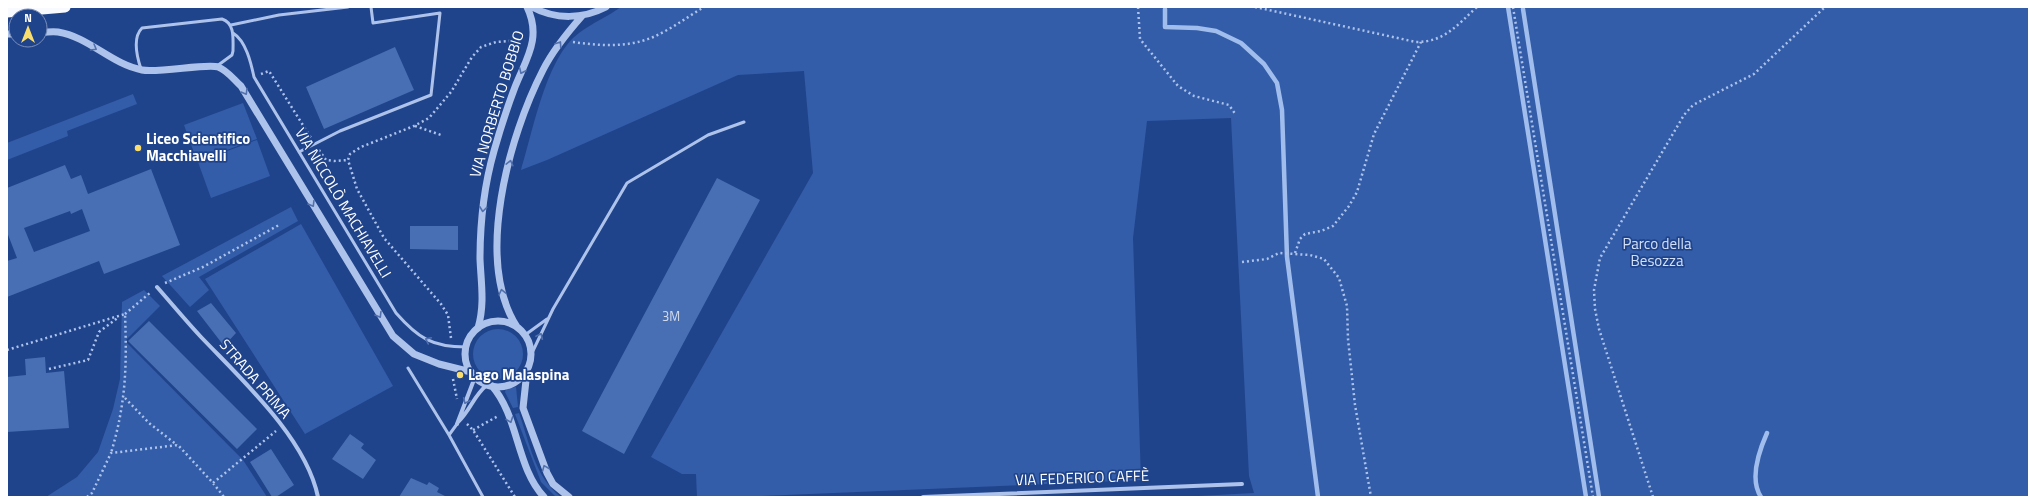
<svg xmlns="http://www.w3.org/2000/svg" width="2036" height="504" font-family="'Titillium Web',sans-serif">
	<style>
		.green { fill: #335da9 }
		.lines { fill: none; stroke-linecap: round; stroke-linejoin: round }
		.stream { stroke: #a0bded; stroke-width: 4.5 }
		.building { fill: #486eb3; fill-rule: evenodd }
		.path { stroke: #adc3eb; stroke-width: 2.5; stroke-dasharray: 2 3; stroke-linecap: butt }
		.service { stroke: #adc3eb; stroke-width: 3 }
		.minor { stroke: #adc3eb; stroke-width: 4 }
		.tertiary { stroke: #adc3eb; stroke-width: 7 }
		.trunk { stroke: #f8fafe; stroke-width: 11 }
		.oneway { stroke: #5170ad }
		.poi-dot { fill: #f9de6d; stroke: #20448b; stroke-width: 1.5 }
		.labels { text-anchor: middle; stroke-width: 3.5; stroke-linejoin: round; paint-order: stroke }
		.number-label { font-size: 13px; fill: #d1dbec }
		.street-label { font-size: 15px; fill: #fff; stroke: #20448b }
		.poi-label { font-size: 15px; font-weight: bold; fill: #fff; stroke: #20448b; text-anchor: start }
		.park-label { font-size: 15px; fill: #d2e0f8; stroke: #20448b }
	</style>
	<rect width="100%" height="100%" fill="#20448b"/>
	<!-- green -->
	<path class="green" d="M621,7h1408v490h-849l74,-4 -5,-17 -18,-358 -84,3 -14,117 8,242 -403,17h-41l-1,-23h-14l-31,-17 162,-284 -9,-102 -66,4 -191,85 -26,10c12,-38 25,-113 58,-137 13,-10 28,-16 42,-26z
		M133,94l4,10 -70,27 1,5 -61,24v-17z
		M243,103l14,36 -60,22 -13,-36z
		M257,140l13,36 -59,22 -13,-36z
		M291,207l7,14 -99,56 10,13 -19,17 -28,-31z
		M301,224l92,162 -88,48 -100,-155z
		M144,290l16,16 -35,35 118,119 24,37h-221l31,-20 21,-25 15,-43 7,-30 2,-77z
		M473 354a25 25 0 1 1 50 0a25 25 0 1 1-50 0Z
		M516,387l2,20 -5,1 -8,-16 1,-3z
		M519,413c10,28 16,65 42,84h-5l-15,-15 -26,-68z"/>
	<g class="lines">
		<!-- stream -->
		<path class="stream" d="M1508,7l78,490
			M1165,9v18l32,1 19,3 25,12 23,21 13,19 5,27 5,147 31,240
			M1523,9l76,488
			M1761,497c-12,-18 -2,-46 6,-64"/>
	</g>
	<!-- building -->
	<path class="building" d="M395,47l19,43 -90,39 -18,-42z
		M65,165l6,14 10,-4 7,19 63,-25 29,76 -76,29 -5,-13 -92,36v-36l10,-3 -10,-26v-44zM82,209l8,22 -56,21 -10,-24 46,-17 1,3z
		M717,178l43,22 -136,254 -42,-23z
		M410,226h48v24l-48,-1z
		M211,303l25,30 -12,13 -27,-35z
		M149,321l108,108 -20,20 -109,-108z
		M45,357l1,16 18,-2 5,57 -62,4v-55l19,-2 -1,-16z
		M350,434l14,10 -3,4 15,12 -13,19 -31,-20z
		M271,449l23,36 -18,12h-4l-22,-35z
		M411,478l16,7 2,-3 10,6 -2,4 10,5h-48z"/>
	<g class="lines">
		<!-- path -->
		<path class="path" d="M1138,7l2,32 38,47 16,10 35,9 7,10
			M1255,7l161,35c29,0 41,-17 61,-35
			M1513,7l80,490
			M573,42c22,3 44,5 65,0 23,-5 46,-23 66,-35
			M261,74l8,-3 42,67
			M415,126l26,9
			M319,150l7,10 8,1 14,-1
			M1295,253l5,-14 5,-5 16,-3 12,-5 16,-20 8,-14 17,-58 47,-92
			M1242,262l25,-3 12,-6 31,2 14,4 15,19 8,28 1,33 7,66 16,92
			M165,283l38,-16 76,-42
			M125,314l26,-22
			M451,338l-3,-23 -7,-11 -57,-66 -27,-49 -9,-29 2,-6 11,-7 53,-21 15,-8 22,-26 21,-35 9,-10 15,-5 26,-2
			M7,350l118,-36c2,52 1,89 -14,139
			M49,369l39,-9 11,-28 20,-15
			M453,379l4,20
			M125,398l24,25 28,22
			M467,424l6,6 42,67
			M473,430l25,-14
			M213,483l63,-52
			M87,497l5,-4 19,-40 67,-8 35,38 11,14
			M1653,497l-54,-168 -4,-20 -1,-19 6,-32 84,-143 9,-10 61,-31 71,-67"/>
		<!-- service -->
		<path class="service" d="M231,25l48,-10 69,-8
			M233,33c13,8 18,30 21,44l142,236c22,25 36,34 70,34
			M141,69c-4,-12 -9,-31 1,-41l80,-9c13,4 11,20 11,32l-1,4 -15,11
			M299,152l41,-21 91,-36 9,-82 -67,10 -2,-16
			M525,335l22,-16
			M531,355l22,-46 74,-126 81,-48 36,-13
			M408,368l41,67
			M457,424l-8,11 34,62"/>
		<!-- minor -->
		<path class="minor" d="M157,287c15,17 29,34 44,50 41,43 105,101 117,160
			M458,422c12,-11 16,-27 29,-37
			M457,424l18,-47
			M923,497l319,-13"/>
		<!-- tertiary -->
		<path class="tertiary" d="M532,7c24,13 51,12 74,0
			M40,33c6,-1 12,-2 18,-1 31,5 53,32 84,38 17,3 67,-7 76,-3 9,3 16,13 23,19l152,250 21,18 25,10 32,8
			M7,34h9
			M465 354a33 33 0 1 1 66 0a33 33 0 1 1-66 0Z
			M517,327c-43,-67 -8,-191 26,-257 10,-20 24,-37 39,-54
			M478,328c7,-24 3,-45 2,-69 0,-37 4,-73 14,-108 6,-21 13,-43 21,-64 11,-28 27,-49 12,-80
			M527,371l-4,37 24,65 6,11 16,13
			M492,386c27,31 24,81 52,111"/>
		<!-- trunk -->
		<path class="trunk" d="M7,12l58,-5"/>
	</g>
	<!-- one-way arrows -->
	<defs><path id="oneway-chevron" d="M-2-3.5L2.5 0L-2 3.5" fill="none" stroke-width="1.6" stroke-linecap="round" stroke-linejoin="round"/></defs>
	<g class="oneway">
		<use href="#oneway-chevron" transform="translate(559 44) rotate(-56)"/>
		<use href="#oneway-chevron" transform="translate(94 48) rotate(30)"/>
		<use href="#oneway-chevron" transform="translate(522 71) rotate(115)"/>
		<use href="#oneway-chevron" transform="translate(245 92) rotate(59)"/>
		<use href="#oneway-chevron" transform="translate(510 163) rotate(-76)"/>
		<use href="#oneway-chevron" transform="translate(312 204) rotate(59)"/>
		<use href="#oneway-chevron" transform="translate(483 209) rotate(97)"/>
		<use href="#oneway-chevron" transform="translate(502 292) rotate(-103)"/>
		<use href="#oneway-chevron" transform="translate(379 315) rotate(59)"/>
		<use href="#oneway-chevron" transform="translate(540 336) rotate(-65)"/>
		<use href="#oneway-chevron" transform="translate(428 340) rotate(-154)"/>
		<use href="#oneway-chevron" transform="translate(466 401) rotate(115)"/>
		<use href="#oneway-chevron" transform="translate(510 420) rotate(70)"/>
		<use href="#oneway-chevron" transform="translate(545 468) rotate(-112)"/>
	</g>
	<!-- markers -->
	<g class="poi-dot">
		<circle cx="138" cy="148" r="4"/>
		<circle cx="460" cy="375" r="4"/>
	</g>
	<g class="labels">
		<!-- number labels -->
		<g class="number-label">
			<text x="671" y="321">3M</text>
		</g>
		<!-- street labels -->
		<g class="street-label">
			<text transform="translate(497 104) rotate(-73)" y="5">VIA NORBERTO BOBBIO</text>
			<text transform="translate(343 203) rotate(59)" y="5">VIA NICCOLÒ MACHIAVELLI</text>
			<text transform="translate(255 379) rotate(49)" y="5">STRADA PRIMA</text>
			<text transform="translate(1082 478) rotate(-2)" y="5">VIA FEDERICO CAFFÈ</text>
		</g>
		<!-- poi labels -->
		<g class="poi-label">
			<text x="146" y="144">Liceo Scientifico<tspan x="146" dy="17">Macchiavelli</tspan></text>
			<text x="468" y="380">Lago Malaspina</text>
		</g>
		<!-- park labels -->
		<g class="park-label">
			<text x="1657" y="249">Parco della<tspan x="1657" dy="17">Besozza</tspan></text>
		</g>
	</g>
	<!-- border -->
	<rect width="2036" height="504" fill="none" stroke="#ffffff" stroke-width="16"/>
	<!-- north arrow -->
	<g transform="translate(28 28)"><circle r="19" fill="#20448b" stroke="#798fb9"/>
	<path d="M0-3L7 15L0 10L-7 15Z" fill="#f9de6d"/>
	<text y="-6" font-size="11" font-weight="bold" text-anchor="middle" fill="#ffffff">N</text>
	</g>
</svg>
